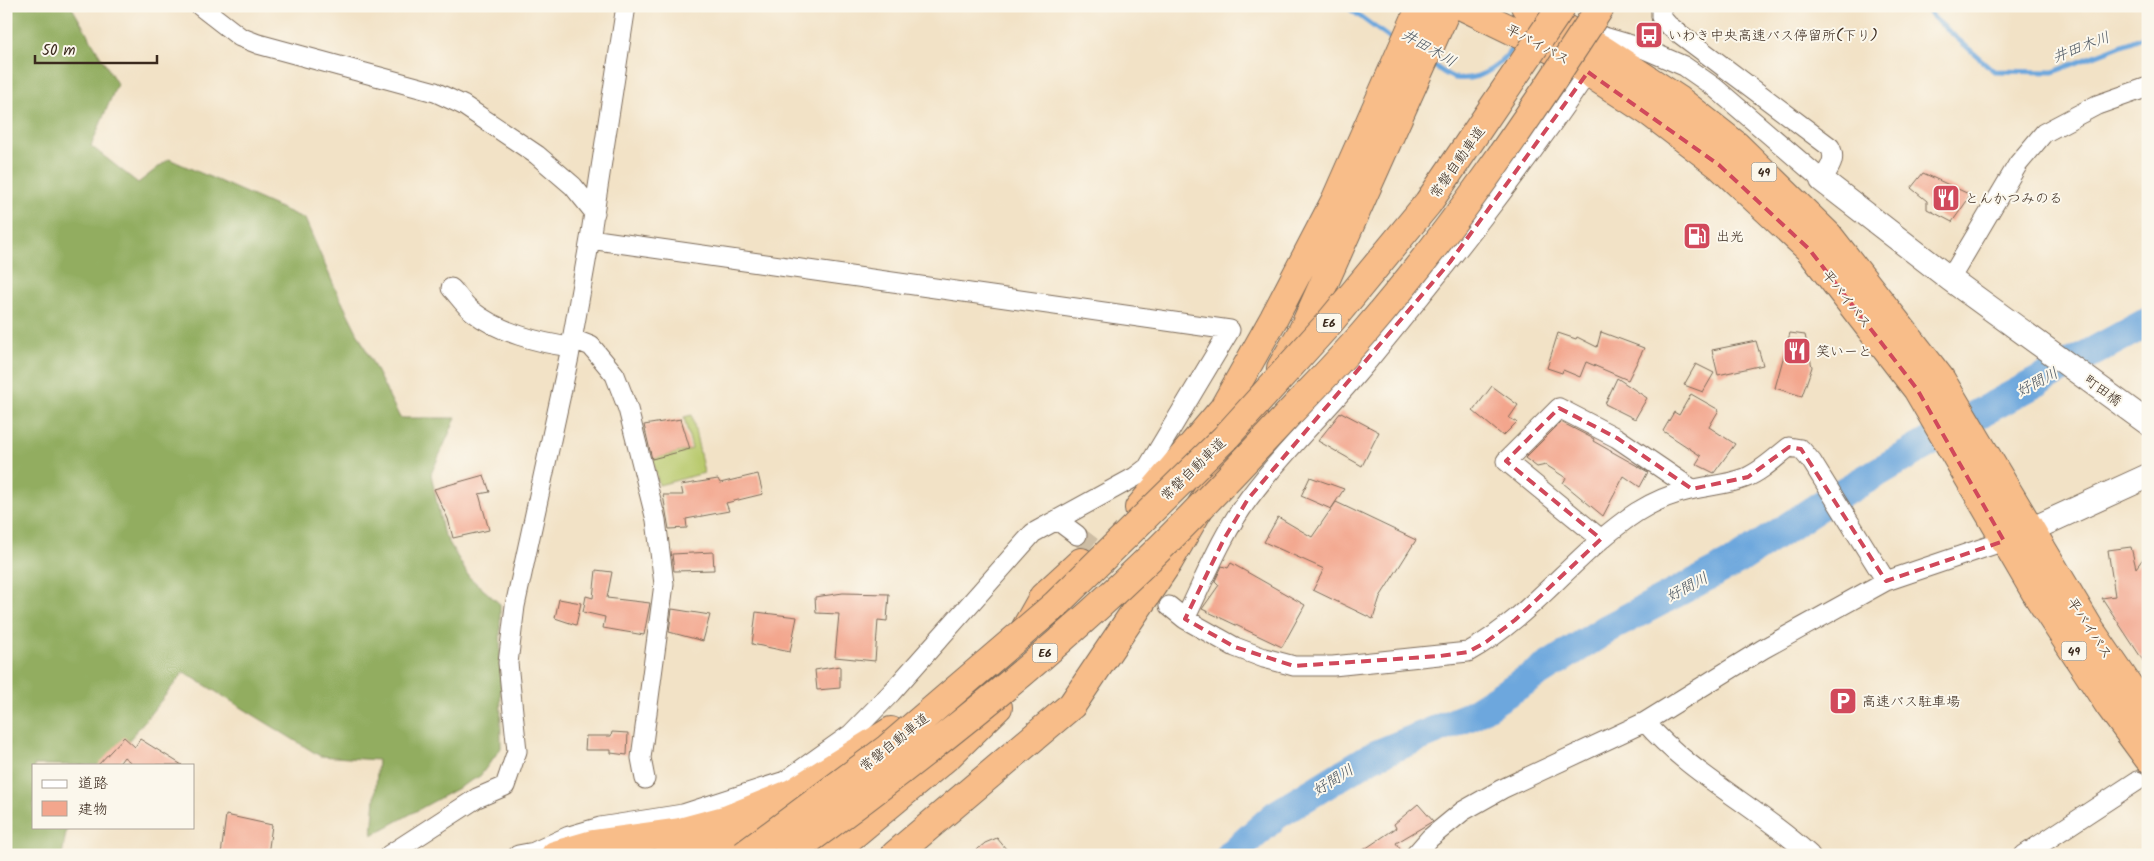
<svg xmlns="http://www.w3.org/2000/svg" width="2154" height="861" font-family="Kalam,'Klee One',sans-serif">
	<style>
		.green { fill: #b8c96c; stroke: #7a7a45 }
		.forest { fill: #92ad60; stroke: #666c3f }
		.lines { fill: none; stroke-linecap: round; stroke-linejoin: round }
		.stream { stroke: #6da7dd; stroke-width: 5 }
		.river { stroke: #6da7dd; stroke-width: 30 }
		.building { fill: #f3a68d }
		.minor-tunnel { stroke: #cdbda4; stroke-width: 19; stroke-dasharray: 19 9; stroke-linecap: butt }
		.minor-casing { stroke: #7b6a59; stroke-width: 21 }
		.tertiary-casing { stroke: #7b6a59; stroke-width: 26 }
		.trunk-casing { stroke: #7b6a59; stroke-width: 30 }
		.motorway-casing { stroke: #7b6a59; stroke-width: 30 }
		.minor { stroke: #fff; stroke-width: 19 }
		.tertiary { stroke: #fff; stroke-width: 24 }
		.trunk { stroke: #f8bd89; stroke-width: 28 }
		.motorway { stroke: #f8bd89; stroke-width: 28 }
		.motorway-bridge-casing { stroke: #7b6a59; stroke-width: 30; stroke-linecap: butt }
		.motorway-bridge { stroke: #f8bd89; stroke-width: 28 }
		.marked { fill: none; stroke: #d1495b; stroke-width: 4; stroke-dasharray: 10 6; stroke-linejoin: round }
		.labels { text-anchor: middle; stroke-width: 4; stroke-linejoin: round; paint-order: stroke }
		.shield { fill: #fbf7ec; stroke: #75685c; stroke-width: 1 }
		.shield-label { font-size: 12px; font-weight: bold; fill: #3b2a1e }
		.poi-label { font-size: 14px; fill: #3b2a1e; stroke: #fbf7ec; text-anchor: start }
		.street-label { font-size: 14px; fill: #3b2a1e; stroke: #fbf7ec }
		.water-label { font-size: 15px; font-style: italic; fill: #4c5661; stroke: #fbf7ec }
	</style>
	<rect width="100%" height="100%" fill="#fbf7ec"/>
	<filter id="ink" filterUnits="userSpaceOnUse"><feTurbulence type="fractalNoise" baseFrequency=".02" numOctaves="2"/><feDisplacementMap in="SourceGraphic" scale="10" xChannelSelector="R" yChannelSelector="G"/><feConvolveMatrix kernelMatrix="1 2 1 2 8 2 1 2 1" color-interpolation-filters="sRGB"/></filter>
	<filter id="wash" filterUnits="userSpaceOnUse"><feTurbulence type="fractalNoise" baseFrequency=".0096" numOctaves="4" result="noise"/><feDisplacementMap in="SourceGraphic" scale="20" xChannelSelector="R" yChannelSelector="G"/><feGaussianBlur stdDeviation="1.12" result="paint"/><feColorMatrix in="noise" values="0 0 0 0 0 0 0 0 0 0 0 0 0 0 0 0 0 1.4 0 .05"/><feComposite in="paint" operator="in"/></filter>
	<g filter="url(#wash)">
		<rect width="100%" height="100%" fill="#f2e2c6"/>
		<!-- green -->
		<path class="green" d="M692,415l12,58 -45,12 -7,-26 40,-10 -8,-32z"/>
		<!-- forest -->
		<path class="forest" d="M6,6h65l46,78 -26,62 47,37 31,-24 136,60 30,69 65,130h56l-25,56 12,58 26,45 31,27 1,144 -21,28 -108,59 6,-75 -58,-4 -136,-84 -75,93h-75v62h33l-5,28h-56z"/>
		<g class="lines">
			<!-- stream -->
			<path class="stream" d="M1346,6l50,37
				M1926,6l8,12 60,53 59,1 95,-37
				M1431,64c7,4 16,12 24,14 27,4 50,-15 62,-38"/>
			<!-- river -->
			<path class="river" d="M1231,855l45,-40 95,-58 99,-41 137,-87 131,-69 85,-56 153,-89 172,-93"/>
		</g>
		<g id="blocks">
			<!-- building -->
			<path class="building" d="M1923,173l48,22 -19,27 -25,-13v-8l-16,-13z
				M1601,332l43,16 -16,32 -42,-18 -6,15 -17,-7 -1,3 -15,-5 11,-35 18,6 1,-2 20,10z
				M1790,333l15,2 7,32 -10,29 -27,-8z
				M1756,341l7,24 -45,10 -6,-25z
				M1696,364l18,9 -11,19 -19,-7z
				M1617,378l30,20 -12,21 -30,-15z
				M1492,386l26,19 -9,13 8,4 -14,14 -30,-25z
				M1691,394l28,16 -10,17 26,17 -21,29 -18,-9 5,-8 -38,-25 11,-19 5,3z
				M1341,412l38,20 -17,34 -44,-25z
				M681,419l9,30 -38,10 -8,-34z
				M1561,422l33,17 -1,2 55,31 -8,15 -16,-11 -21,40 -40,-33 3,-5 -20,-13 -9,2 -12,-9z
				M758,474l5,20 -37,9 3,8 -43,8 1,9 -18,1 -6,-34h20l-2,-10 37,-6 2,4z
				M484,475l6,17 -11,2 10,36 -36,8 -5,-19 -14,-30z
				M1310,477l34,12 -13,20 -30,-13z
				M1336,502l80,38 -36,57 -7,22 -60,-29 11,-21 -60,-27 14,-25 34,20z
				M2131,547l5,21 12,-16v116l-46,-70 13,-2 -7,-46z
				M713,552l1,18 -40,1 -2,-17z
				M1231,563l74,42 -23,42 -80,-38 17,-24 -4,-4 7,-15 6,2z
				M596,570l16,2 -5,26 43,5 -6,32 -41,-7 2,-11 -22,-5 3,-16 7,2z
				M843,593l46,1 -2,27 -9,-1 -3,41 -40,-4 4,-43 -23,-1 -1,-16z
				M559,599l22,4 -5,22 -21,-7z
				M672,609l38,6 -7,26 -34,-9z
				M756,612l41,5 -7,35 -38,-8z
				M840,666v22l-23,2 -2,-20z
				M612,732l16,1 -1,22 -16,-2v-3h-26l1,-14h25z
				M124,737l11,10 5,-8 42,26h-48l-10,-8 -6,8h-20z
				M1418,804l15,17 -37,22 8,12h-48l40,-27 -2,-4z
				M226,815l46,10 -4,30h-47z
				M997,838l14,17h-40l14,-12z"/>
		</g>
	</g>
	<g filter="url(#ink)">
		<use href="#blocks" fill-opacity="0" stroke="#7b6a59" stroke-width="1"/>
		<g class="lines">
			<!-- minor-tunnel -->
			<path class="minor-tunnel" d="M1077,535l92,71
				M2137,781l11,-7"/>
			<defs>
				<path id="minor" d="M200,6l40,31 18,7 177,48 28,13 74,50 36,31 22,27
					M1584,31l58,17 42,18 30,21 108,93c7,-12 15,-20 8,-33l-162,-122 -7,-8v-11
					M1588,72c-68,101 -143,195 -220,289 -38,47 -83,88 -119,137 -27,36 -44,80 -64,121l50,28 29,11 30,8h39l135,-14c65,-36 108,-100 169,-140 16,-10 35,-18 53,-22 19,-5 37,-5 55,-12 16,-6 31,-21 44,-31l12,2 11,13 74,119
					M1950,279l68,-115 26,-31 53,-28 51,-18
					M451,288c7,7 13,17 21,23 26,21 67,32 99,36
					M573,339l18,7 24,29 13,34 28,111 8,64 -23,174 4,21
					M1057,520l20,15
					M1601,539l-95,-78 53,-53 58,30 75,51
					M1169,606l16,13
					M1645,722c46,53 113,85 165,133
					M389,855l88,-57 28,-12 12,-35 -9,-88 7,-57 54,-249 21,-118 36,-233
					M518,855l16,-3 35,-16 31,-9 83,-13 102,-33 66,-47 40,-41 142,-160 102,-56 13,-10 82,-137 -640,-91
					M1415,855l15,-17 33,-27 39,-22 143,-67 118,-73 123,-68 118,-40
					M2024,855l113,-74"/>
				<path id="tertiary" d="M1822,180l128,99 198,144
					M2015,537l133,-61"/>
				<path id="trunk" d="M1462,6l97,47 93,61 67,51 90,84 108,140 120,206 72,110 39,53
					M1525,6l78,44 76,50 57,45 93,91 111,142 151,253 57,83"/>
				<path id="motorway" d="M1281,368l22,-38 145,-324
					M1139,508l84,-99 51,-91 61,-117 86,-195
					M1025,629l18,-32 38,-35
					M669,848l38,-3 79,-20
					M555,855l38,-11 87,-12 48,-13 64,-26 99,-62
					M829,855l120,-100 49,-48
					M895,855l177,-150 97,-144 84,-145"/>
			</defs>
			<!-- minor casing -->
			<use href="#minor" class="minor-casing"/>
			<!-- tertiary casing -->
			<use href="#tertiary" class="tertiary-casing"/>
			<!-- trunk casing -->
			<use href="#trunk" class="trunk-casing"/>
			<!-- motorway casing -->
			<use href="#motorway" class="motorway-casing"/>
			<!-- minor -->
			<use href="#minor" class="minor"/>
			<!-- tertiary -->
			<use href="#tertiary" class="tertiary"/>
			<!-- trunk -->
			<use href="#trunk" class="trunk"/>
			<!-- motorway -->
			<use href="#motorway" class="motorway"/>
			<defs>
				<path id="motorway-bridge" d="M744,855l144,-107 167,-143 170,-167 104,-115 99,-120 134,-197
					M788,855c129,-93 253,-191 367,-302 44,-43 86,-88 128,-133 27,-29 55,-57 81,-87 88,-102 164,-214 237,-327"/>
			</defs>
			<!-- motorway-bridge casing -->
			<use href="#motorway-bridge" class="motorway-bridge-casing"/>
			<!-- motorway-bridge -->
			<use href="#motorway-bridge" class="motorway-bridge"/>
		</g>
	</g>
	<!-- marked area -->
	<path class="marked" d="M1588,72l131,93 90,84 108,140 87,152 -118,40 -85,-132 -12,-2 -41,30 -56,12 -75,-51 -58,-30 -53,53 95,78 -86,81 -29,22 -18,10 -28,4 -146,10 -59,-19 -50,-28 39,-80 24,-40 202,-237z"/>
	<!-- icons -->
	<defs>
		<symbol id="bus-square" viewBox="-11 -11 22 22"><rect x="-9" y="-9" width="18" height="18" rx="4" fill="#d1495b" stroke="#fbf7ec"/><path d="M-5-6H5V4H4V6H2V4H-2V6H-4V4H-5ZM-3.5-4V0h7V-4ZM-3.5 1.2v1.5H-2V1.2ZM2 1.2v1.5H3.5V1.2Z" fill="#fff"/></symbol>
		<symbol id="restaurant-square" viewBox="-11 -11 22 22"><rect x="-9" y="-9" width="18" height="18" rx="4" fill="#d1495b" stroke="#fbf7ec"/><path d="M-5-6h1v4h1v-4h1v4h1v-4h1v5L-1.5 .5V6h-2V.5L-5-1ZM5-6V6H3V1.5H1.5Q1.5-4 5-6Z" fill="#fff"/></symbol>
		<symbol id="fuel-square" viewBox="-11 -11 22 22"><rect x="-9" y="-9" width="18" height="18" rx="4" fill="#d1495b" stroke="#fbf7ec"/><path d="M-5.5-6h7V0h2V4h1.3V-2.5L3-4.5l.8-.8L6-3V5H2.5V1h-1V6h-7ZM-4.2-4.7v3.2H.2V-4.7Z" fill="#fff"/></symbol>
		<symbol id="parking-square" viewBox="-11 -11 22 22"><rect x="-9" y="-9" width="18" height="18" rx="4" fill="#d1495b" stroke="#fbf7ec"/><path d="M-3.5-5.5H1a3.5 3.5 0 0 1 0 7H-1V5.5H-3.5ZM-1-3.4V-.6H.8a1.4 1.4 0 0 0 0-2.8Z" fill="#fff"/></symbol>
	</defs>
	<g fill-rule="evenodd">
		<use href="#bus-square" x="1633" y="19" width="32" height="32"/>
		<use href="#restaurant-square" x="1930" y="182" width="32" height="32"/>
		<use href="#fuel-square" x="1681" y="220" width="32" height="32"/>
		<use href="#restaurant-square" x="1781" y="335" width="32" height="32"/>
		<use href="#parking-square" x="1827" y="685" width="32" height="32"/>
	</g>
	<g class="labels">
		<!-- shield labels -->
		<g class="shield">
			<rect x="1751.5" y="162.5" width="25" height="19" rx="4"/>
			<rect x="1316.5" y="313.5" width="25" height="19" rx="4"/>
			<rect x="2061.5" y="641.5" width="25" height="19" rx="4"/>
			<rect x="1032.5" y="643.5" width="25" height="19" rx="4"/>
		</g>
		<g class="shield-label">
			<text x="1764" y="176">49</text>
			<text x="1329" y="327">E6</text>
			<text x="2074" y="655">49</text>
			<text x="1045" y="657">E6</text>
		</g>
		<!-- poi labels -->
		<g class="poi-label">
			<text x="1668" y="40">いわき中央高速バス停留所(下り)</text>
			<text x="1965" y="203">とんかつみのる</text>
			<text x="1716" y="241">出光</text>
			<text x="1816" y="356">笑いーと</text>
			<text x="1862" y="706">高速バス駐車場</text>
		</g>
		<!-- street labels -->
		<g class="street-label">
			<text transform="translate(1538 44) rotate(28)" y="5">平バイパス</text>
			<text transform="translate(1457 162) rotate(-55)" y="5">常磐自動車道</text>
			<text transform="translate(1847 299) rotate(52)" y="5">平バイパス</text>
			<text transform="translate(2103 390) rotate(36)" y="5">町田橋</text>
			<text transform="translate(1193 469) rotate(-44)" y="5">常磐自動車道</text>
			<text transform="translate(2090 628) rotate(57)" y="5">平バイパス</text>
			<text transform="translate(894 742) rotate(-39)" y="5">常磐自動車道</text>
		</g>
		<!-- water labels -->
		<g class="water-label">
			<text transform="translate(2081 47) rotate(-21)" y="5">井田木川</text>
			<text transform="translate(1429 48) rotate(30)" y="5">井田木川</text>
			<text transform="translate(2037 382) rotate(-28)" y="5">好間川</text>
			<text transform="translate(1687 587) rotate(-28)" y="5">好間川</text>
			<text transform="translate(1333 780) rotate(-32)" y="5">好間川</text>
		</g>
	</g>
	<!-- margin -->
	<rect width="2154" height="861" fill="none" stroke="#fbf7ec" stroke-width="25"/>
	<!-- legend -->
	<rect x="32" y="764" width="162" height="65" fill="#fbf7ec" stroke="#aea59a"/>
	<rect x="42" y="780" width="25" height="8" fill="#ffffff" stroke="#aea59a"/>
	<text x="78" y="788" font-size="15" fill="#3b2a1e">道路</text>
	<rect x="42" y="801" width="25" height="15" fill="#f3a68d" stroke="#aea59a"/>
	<text x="78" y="814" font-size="15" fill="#3b2a1e">建物</text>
	<!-- scale -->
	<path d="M35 55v8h122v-8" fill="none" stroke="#3b2a1e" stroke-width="2.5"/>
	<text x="42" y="55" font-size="15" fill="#3b2a1e" stroke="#fbf7ec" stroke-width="4" paint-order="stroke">50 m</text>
</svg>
